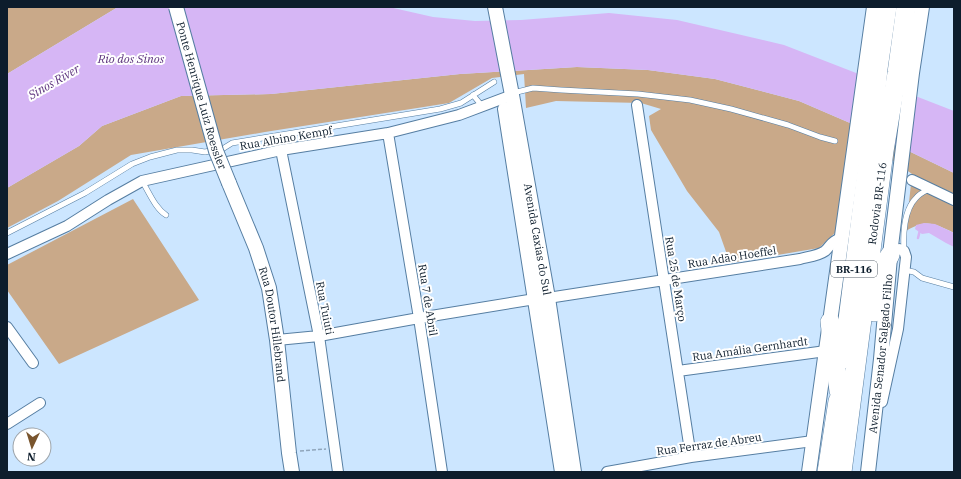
<svg xmlns="http://www.w3.org/2000/svg" width="961" height="479" font-family="'IBM Plex Serif',serif">
	<style>
		.green { fill: #c9a989 }
		.water { fill: #d6b6f5 }
		.lines { fill: none; stroke-linecap: round; stroke-linejoin: round }
		.stream { stroke: #d6b6f5; stroke-width: 2.5 }
		.lane-casing { stroke: #567ea2; stroke-width: 6 }
		.street-casing { stroke: #567ea2; stroke-width: 12 }
		.secondary-casing { stroke: #567ea2; stroke-width: 16 }
		.highway-casing { stroke: #567ea2; stroke-width: 20 }
		.path { stroke: #8fa5bb; stroke-width: 1.5; stroke-dasharray: 4 2; stroke-linecap: butt }
		.lane { stroke: #fff; stroke-width: 5 }
		.street { stroke: #fff; stroke-width: 10 }
		.secondary { stroke: #fff; stroke-width: 14 }
		.highway { stroke: #fff; stroke-width: 19 }
		.secondary-bridge-casing { stroke: #567ea2; stroke-width: 16; stroke-linecap: butt }
		.secondary-bridge { stroke: #fff; stroke-width: 14 }
		.labels { text-anchor: middle; stroke-width: 4; stroke-linejoin: round; paint-order: stroke }
		.shield { fill: #fff; stroke: #56616b; stroke-width: 1 }
		.shield-label { font-size: 10px; font-weight: bold; fill: #0d1d2c }
		.street-label { font-size: 11px; fill: #0d1d2c; stroke: #fff }
		.water-label { font-size: 12px; font-style: italic; fill: #5c337d; stroke: #fff }
	</style>
	<rect width="100%" height="100%" fill="#cce6ff"/>
	<!-- green -->
	<path class="green" d="M7,7h111l-111,67z
		M577,67l71,3 67,9 84,22 58,25 97,47v60c-21,-10 -27,-14 -48,-2l6,-57 -18,-13 -42,-11 -15,81 -18,17 -89,15 -11,-31 -32,-41 -36,-61 -2,-14 12,-7 -20,-6 -85,-2 -30,7 -2,-34 -32,4 -43,25 -184,29 -134,23 -73,46 -51,27v-40l72,-42 23,-20 79,-30 90,-2 189,-20z
		M133,199l66,101 -140,64 -52,-74v-25z"/>
	<!-- water -->
	<path class="water" d="M118,7h271l44,10 42,4 46,-1 88,-7 68,7 107,25 170,66v62l-97,-47 -58,-25 -84,-22 -67,-9 -71,-3 -117,7 -189,20 -90,2 -79,30 -23,20 -72,42v-114z
		M924,223l11,1 19,9v14l-8,-4 -17,-10 -7,1 -7,-5 1,-4z"/>
	<g class="lines">
		<!-- stream -->
		<path class="stream" d="M918,238l2,-8"/>
		<defs>
			<path id="lane" d="M513,94l4,-2 16,-4 28,2 77,4 52,6 41,9 57,16 32,12 15,4
				M473,95l9,11
				M142,181c7,11 13,27 24,34
				M7,233l78,-40 47,-29 18,-7 27,-7h15l13,2 19,-4 8,-5 208,-34 21,-6 33,-21
				M904,251c-1,-16 0,-41 12,-53 3,-4 9,-7 13,-9
				M904,270l10,2 8,6 32,9"/>
			<path id="street" d="M637,105l54,352
				M388,133l31,185 23,154
				M281,150l38,186 19,136
				M912,180l42,20
				M7,254l60,-28 41,-26 34,-19 139,-31 107,-17 71,-18 53,-20
				M548,298l252,-39c7,-2 18,-3 25,-8 5,-4 6,-10 14,-12
				M7,327l26,36
				M277,340l42,-4 100,-18 116,-19
				M678,371l148,-20
				M882,402l16,-73 8,-72 -2,-6 -5,-2
				M7,424l33,-21
				M607,472l84,-15 122,-16"/>
			<g id="secondary">
				<path id="s1" d="M495,7l17,88 36,203 26,174"/>
				<path d="M505,109l57,363"/>
				<path id="s2" d="M229,183l27,65 13,40 8,52 12,113 3,19"/>
				<path d="M809,472l65,-465"/>
				<path id="s3" d="M868,472l13,-113 10,-113 21,-173 10,-66"/>
			</g>
			<g id="highway">
				<path d="M874,312l9,-45 7,-12"/>
				<path d="M830,322l9,69"/>
				<path d="M843,359l27,-212 8,-78 9,-62"/>
				<path d="M827,472l11,-71"/>
				<path id="s4" d="M842,472l42,-321 13,-78 9,-66"/>
			</g>
		</defs>
		<!-- lane casing -->
		<use href="#lane" class="lane-casing"/>
		<!-- street casing -->
		<use href="#street" class="street-casing"/>
		<!-- secondary casing -->
		<use href="#secondary" class="secondary-casing"/>
		<!-- highway casing -->
		<use href="#highway" class="highway-casing"/>
		<!-- path -->
		<path class="path" d="M300,451l26,-2"/>
		<!-- lane -->
		<use href="#lane" class="lane"/>
		<!-- street -->
		<use href="#street" class="street"/>
		<!-- secondary -->
		<use href="#secondary" class="secondary"/>
		<!-- highway -->
		<use href="#highway" class="highway"/>
		<defs>
			<g id="secondary-bridge">
				<path id="s5" d="M176,7l40,144 13,32"/>
			</g>
		</defs>
		<!-- secondary-bridge casing -->
		<use href="#secondary-bridge" class="secondary-bridge-casing"/>
		<!-- secondary-bridge -->
		<use href="#secondary-bridge" class="secondary-bridge"/>
	</g>
	<g class="labels">
		<!-- shield labels -->
		<rect class="shield" x="831" y="261" width="46" height="16" rx="3"/>
		<g class="shield-label">
			<text x="854" y="273">BR-116</text>
		</g>
		<!-- street labels -->
		<g class="street-label">
			<text dy="4" stroke="none"><textPath href="#s5" startOffset="92">Ponte Henrique Luiz Roessler</textPath></text>
			<text transform="translate(286 138) rotate(-10)" y="4">Rua Albino Kempf</text>
			<text dy="4" stroke="none"><textPath href="#s4" startOffset="271">Rodovia BR-116</textPath></text>
			<text dy="4" stroke="none"><textPath href="#s1" startOffset="236">Avenida Caxias do Sul</textPath></text>
			<text transform="translate(732 257) rotate(-9)" y="4">Rua Adão Hoeffel</text>
			<text transform="translate(676 279) rotate(81)" y="4">Rua 25 de Março</text>
			<text transform="translate(428 300) rotate(81)" y="4">Rua 7 de Abril</text>
			<text transform="translate(325 308) rotate(79)" y="4">Rua Tuiuti</text>
			<text dy="4" stroke="none"><textPath href="#s2" startOffset="149">Rua Doutor Hillebrand</textPath></text>
			<text transform="translate(750 349) rotate(-8)" y="4">Rua Amália Gernhardt</text>
			<text dy="4" stroke="none"><textPath href="#s3" startOffset="119">Avenida Senador Salgado Filho</textPath></text>
			<text transform="translate(709 444) rotate(-8)" y="4">Rua Ferraz de Abreu</text>
		</g>
		<!-- water labels -->
		<g class="water-label">
			<text x="131" y="63">Rio dos Sinos</text>
			<text transform="translate(54 82) rotate(-30)" y="4">Sinos River</text>
		</g>
	</g>
	<!-- border -->
	<rect width="961" height="479" fill="none" stroke="#0d1d2c" stroke-width="16"/>
	<!-- north arrow -->
	<g transform="translate(32 447) rotate(184)"><circle r="19" fill="#ffffff" stroke="#9ea5ab"/>
	<path d="M0-3L7 15L0 10L-7 15Z" fill="#79552e"/>
	<text y="-6" font-size="11" font-weight="bold" text-anchor="middle" fill="#0d1d2c">N</text>
	</g>
</svg>
